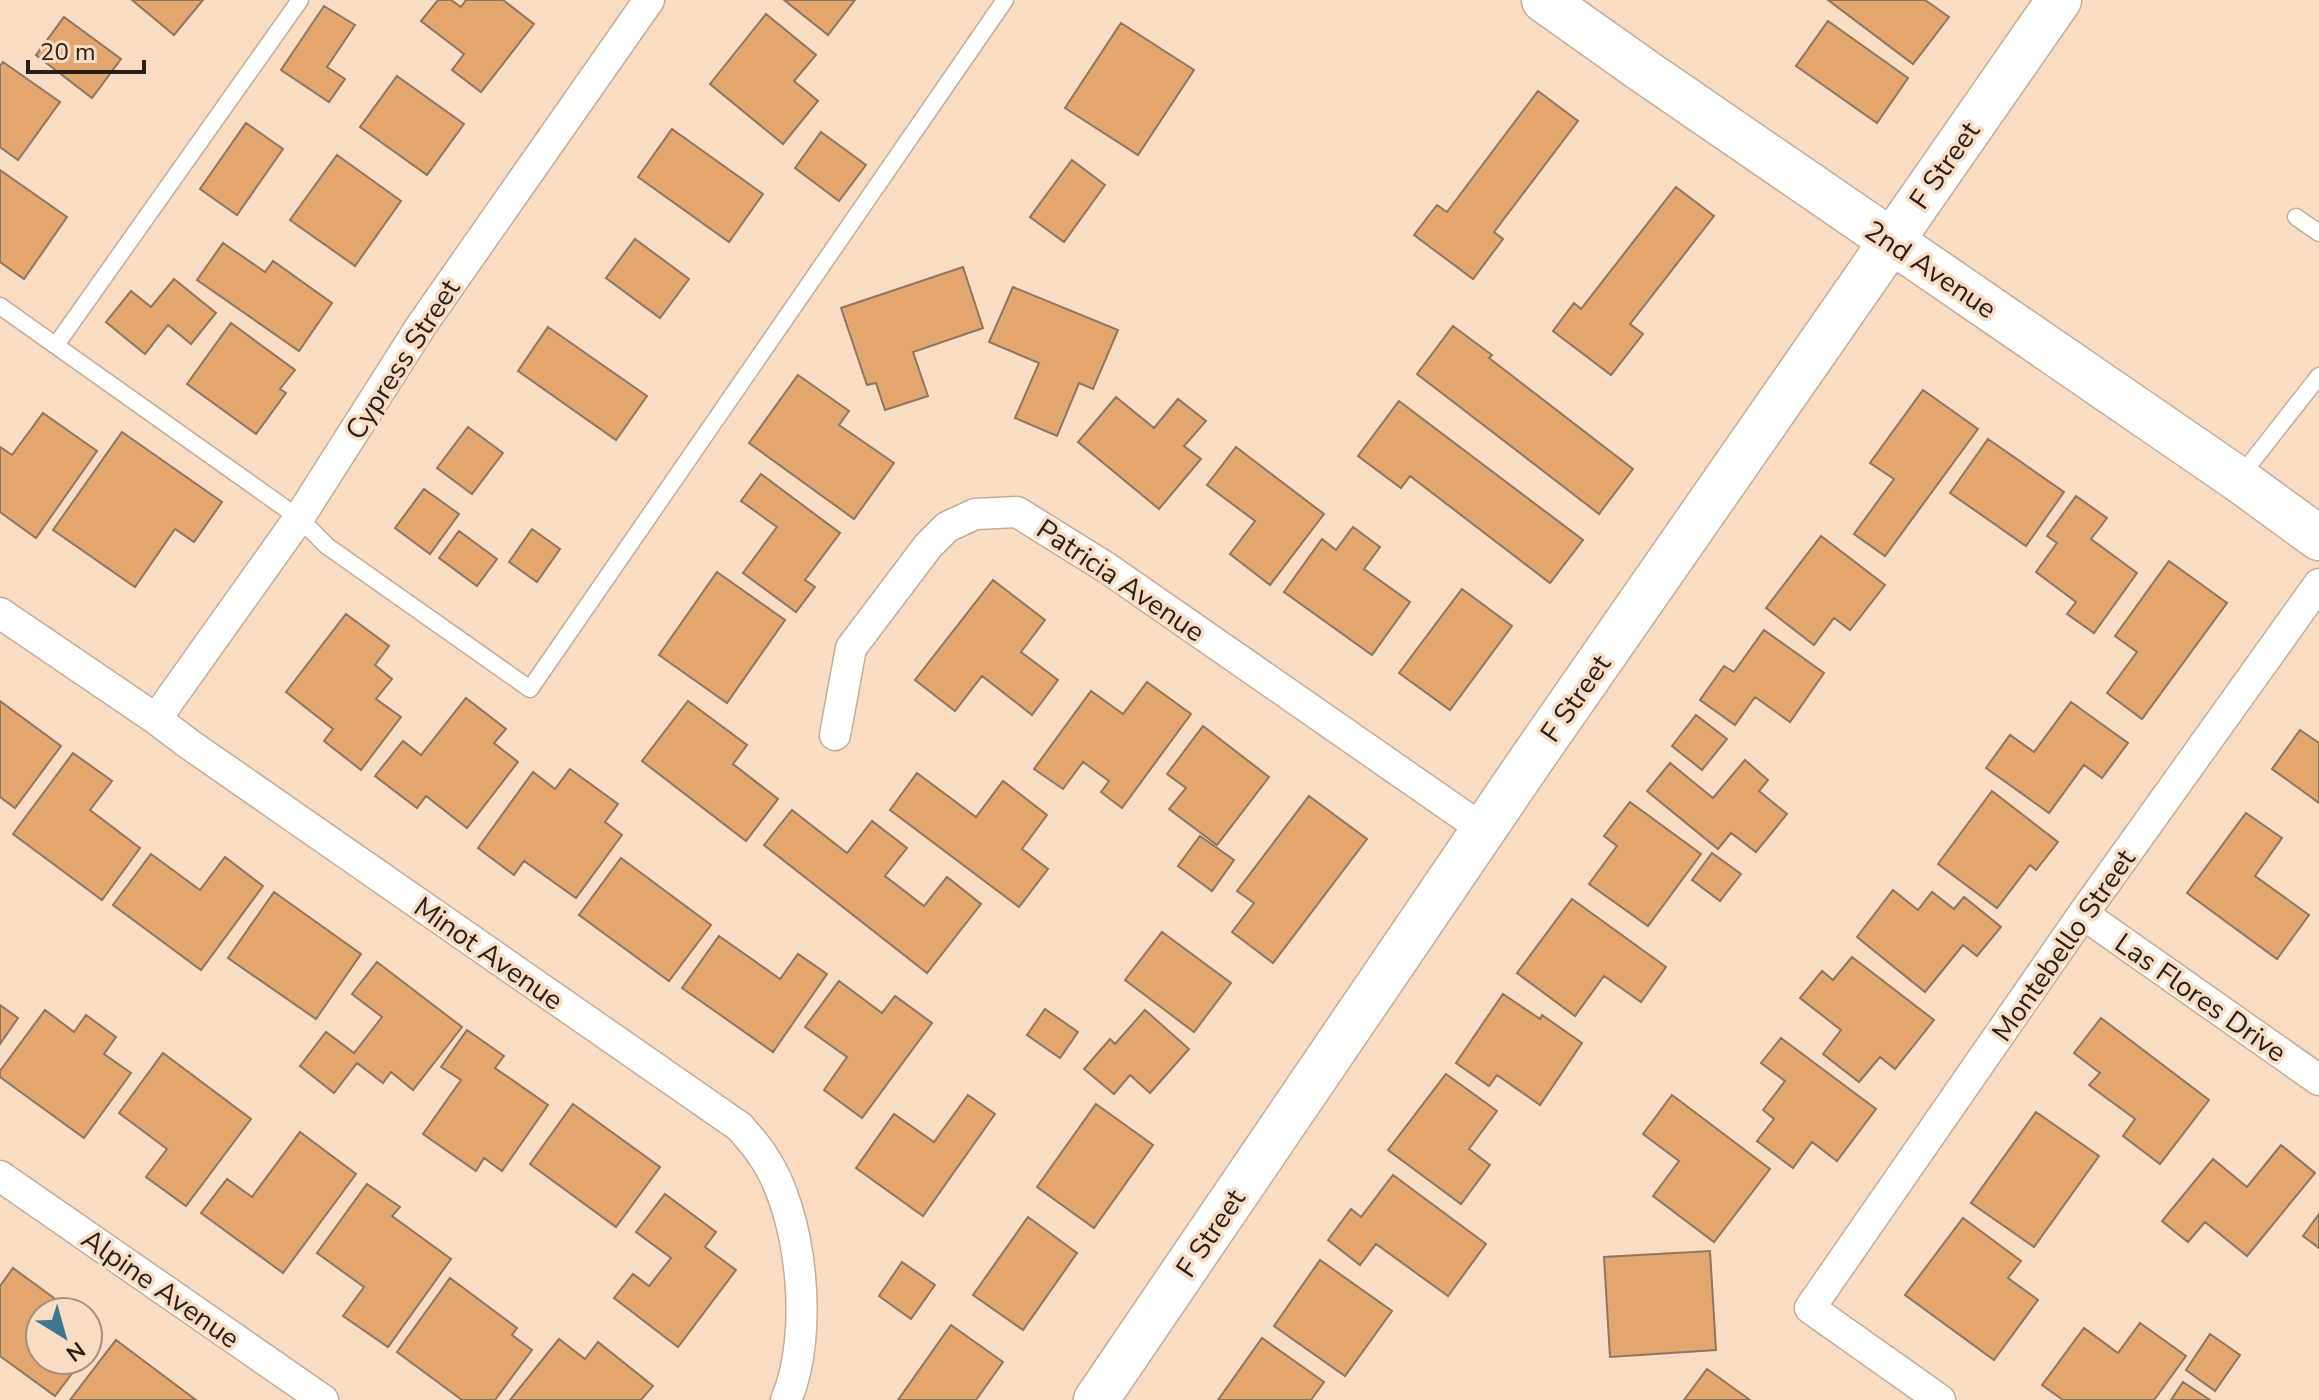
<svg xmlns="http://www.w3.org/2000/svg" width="2319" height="1400" font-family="'Nunito Sans',sans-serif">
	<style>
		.building { fill: #e3a66f; stroke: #8f7660; stroke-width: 2 }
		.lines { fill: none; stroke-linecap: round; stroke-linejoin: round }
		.lane-casing { stroke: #c7ac95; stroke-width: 19 }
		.street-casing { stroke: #c7ac95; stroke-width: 33 }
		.secondary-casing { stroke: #c7ac95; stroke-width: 47 }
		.lane { stroke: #fff; stroke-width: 16 }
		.street { stroke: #fff; stroke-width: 30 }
		.secondary { stroke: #fff; stroke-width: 44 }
		.labels { text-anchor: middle; stroke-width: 7; stroke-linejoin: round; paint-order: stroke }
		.street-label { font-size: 28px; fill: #291f16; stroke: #f8dcc4 }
	</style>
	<rect width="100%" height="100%" fill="#f8dcc4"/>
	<!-- building -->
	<path class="building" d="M132,0h71l-29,35z
		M438,0h13l10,7 5,-7h37l31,24 -53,68 -29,-22 12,-16 -43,-33z
		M784,0h71l-27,35z
		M1828,0h97l24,17 -36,47z
		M324,6l31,19 -28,42 18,12 -16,23 -48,-32z
		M766,14l50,41 -22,26 24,20 -35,43 -73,-60z
		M64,17l57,42 -29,39 -56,-43z
		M1828,21l80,57 -31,45 -81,-57z
		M1121,23l73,47 -56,85 -73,-47z
		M3,62l57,40 -42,58 -18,-13v-81z
		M397,76l67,48 -37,51 -67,-48z
		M1538,91l40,30 -84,111 9,7 -30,40 -59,-44 23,-30 10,7z
		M246,123l37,26 -46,66 -37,-26z
		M672,129l91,65 -34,48 -91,-65z
		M821,132l45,33 -27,36 -44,-33z
		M337,155l64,46 -46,65 -65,-46z
		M1072,160l33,25 -41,57 -34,-25z
		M0,170l67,47 -43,62 -24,-17z
		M1676,187l38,29 -84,108 13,10 -32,41 -58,-44 21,-28 7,6z
		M635,239l54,40 -29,39 -54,-40z
		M223,243l42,29 8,-11 59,42 -33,48 -102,-71z
		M963,267l20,61 -70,24 15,44 -43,14 -9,-27 -9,2 -26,-77z
		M174,279l42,34 -25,31 -23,-19 -23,29 -39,-32 25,-31 20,16z
		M1013,287l105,43 -25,59 -14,-6 -22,53 -42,-18 24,-55 -50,-21z
		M231,323l64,47 -15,19 6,4 -30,41 -69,-50z
		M1453,326l39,29 -3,3 144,111 -34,45 -182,-140z
		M548,327l99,69 -31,44 -98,-69z
		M798,375l51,36 -10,14 55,38 -40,56 -105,-76z
		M1923,390l55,39 -93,127 -31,-22 40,-55 -24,-16z
		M1116,397l38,31 24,-29 28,22 -22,25 17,13 -42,50 -81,-67z
		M1399,401l184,139 -33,43 -140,-107 -9,12 -43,-32z
		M43,413l54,38 -61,87 -36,-26v-65l12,8z
		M468,427l35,26 -31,41 -35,-26z
		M122,432l100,70 -28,40 -19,-13 -40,58 -82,-57z
		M1988,439l76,53 -38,54 -76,-53z
		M1236,447l88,67 -54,71 -40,-31 25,-33 -48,-36z
		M761,474l79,59 -35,47 10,7 -19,25 -53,-39 34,-46 -36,-26z
		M424,489l35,25 -29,40 -35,-26z
		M2076,496l31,22 -16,21 46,34 -43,60 -27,-19 9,-12 -40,-30 21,-29 -10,-7z
		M1353,527l27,20 -16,22 46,33 -38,53 -88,-63 38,-53 14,11z
		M532,529l28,20 -23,33 -28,-20z
		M459,531l38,28 -20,27 -38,-28z
		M1821,536l64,49 -35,45 -16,-12 -20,27 -48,-37z
		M2169,561l58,42 -85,116 -35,-26 30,-41 -22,-16z
		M717,572l68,48 -58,83 -68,-48z
		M993,580l52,40 -24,32 37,28 -26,35 -50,-39 -27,35 -40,-31z
		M1462,589l50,37 -62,84 -51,-37z
		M346,614l43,32 -14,19 17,14 -16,20 25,18 -40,53 -37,-29 9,-12 -47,-37z
		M1764,630l60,43 -34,49 -35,-25 -20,28 -35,-25 24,-34 10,6z
		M1147,682l44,32 -69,94 -21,-16 8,-11 -26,-19 -20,27 -29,-20 57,-78 32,23z
		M466,698l40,31 -12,14 24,19 -51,66 -41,-32 -9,12 -42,-32 28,-35 18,14z
		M0,701l61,45 -46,62 -15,-11z
		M688,701l59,44 -14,19 45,35 -32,42 -104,-80z
		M2071,702l57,41 -26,35 -18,-13 -35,48 -63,-45 24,-33 24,17z
		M1696,715l31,24 -25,31 -30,-24z
		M1203,726l66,51 -52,68 -48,-36 17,-21 -19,-14z
		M2300,730l19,13v60l-47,-34z
		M73,753l39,28 -22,29 50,38 -38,52 -89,-66z
		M1745,760l23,20 -9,11 28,23 -31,38 -25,-19 -13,16 -71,-58 23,-28 43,35z
		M570,769l48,35 -13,18 17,13 -46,63 -52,-37 -10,14 -36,-27 55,-76 22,17z
		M917,773l59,44 27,-36 44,34 -25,34 26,20 -29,38 -129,-97z
		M1992,791l66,51 -22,28 -6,-5 -33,43 -59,-44z
		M1309,796l58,43 -94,124 -41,-31 22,-29 -17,-12z
		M1630,802l71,52 -53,72 -59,-42 28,-38 -13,-10z
		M792,810l55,43 25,-32 35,27 -22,28 39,30 23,-29 34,27 -54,69 -163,-128z
		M2246,813l36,25 -27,38 54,39 -32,44 -90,-66z
		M1200,836l34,24 -22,31 -34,-25z
		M1712,853l29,21 -21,27 -28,-21z
		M151,854l49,36 25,-33 38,29 -62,84 -88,-65z
		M621,858l90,67 -42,56 -90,-66z
		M1893,890l25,20 14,-18 22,17 10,-12 37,30 -24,29 -14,-11 -38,47 -68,-55z
		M274,892l87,62 -45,65 -88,-61z
		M1572,899l94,68 -25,35 -37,-26 -29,40 -58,-43z
		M1162,932l69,51 -37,49 -69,-52z
		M719,936l61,43 18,-25 29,20 -54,78 -91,-64z
		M1852,957l82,63 -39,49 -15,-12 -21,25 -36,-28 18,-24 -41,-32 22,-27 11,9z
		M377,962l85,65 -49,63 -22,-18 -8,11 -26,-20 -23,30 -34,-27 26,-34 28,21 28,-36 -30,-23z
		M839,981l43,32 13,-17 37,27 -70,95 -38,-28 23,-33 -42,-30z
		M1503,994l37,25 2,-4 40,28 -42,62 -43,-30 -8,11 -33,-23z
		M0,1005l18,13 -18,26z
		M1045,1009l33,23 -18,26 -33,-23z
		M45,1010l29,22 12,-17 30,22 -12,17 27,19 -47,65 -84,-61v-6z
		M1145,1010l44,39 -39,44 -20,-18 -16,19 -30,-25 26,-30 5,5z
		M2101,1018l108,82 -49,64 -37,-28 12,-17 -46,-34 11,-12 -26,-20z
		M467,1030l37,26 -9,12 53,37 -46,66 -18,-13 -8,13 -53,-37 38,-54 -20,-13z
		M1781,1038l95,71 -39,52 -25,-19 -19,26 -36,-27 17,-22 -11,-9 22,-29 -24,-18z
		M163,1053l88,66 -65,87 -40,-29 21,-28 -48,-36z
		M1446,1074l51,37 -28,38 21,16 -29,39 -73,-54z
		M968,1095l27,19 -72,102 -67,-48 38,-54 40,28z
		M1672,1095l98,74 -56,73 -61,-46 26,-35 -36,-27z
		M573,1104l87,63 -44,60 -86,-63z
		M1096,1104l57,41 -59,83 -57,-41z
		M2036,1112l63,44 -65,91 -63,-44z
		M300,1132l56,42 -73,99 -82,-60 26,-34 25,18z
		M2281,1145l34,28 -68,83 -42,-34 -17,20 -26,-21 51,-62 34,28z
		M1393,1175l93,69 -38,52 -72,-52 -16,21 -32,-25 23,-31 10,8z
		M367,1184l33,23 -8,9 59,43 -63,88 -45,-31 21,-29 -47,-34z
		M665,1194l51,38 -11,15 31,23 -58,77 -64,-49 19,-24 16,12 22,-28 -35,-26z
		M2319,1214v34l-16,-12z
		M1028,1217l49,36 -54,77 -50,-35z
		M1963,1218l58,43 -13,17 30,22 -44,60 -89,-65z
		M1710,1251l6,99 -106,7 -6,-100z
		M1320,1260l72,51 -47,65 -71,-50z
		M902,1262l33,23 -24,34 -32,-23z
		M13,1268l60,44h-33v48h42l-27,36 -55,-40v-70z
		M450,1278l67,50 -5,7 20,15 -37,50h-33l-65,-48z
		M88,1323l14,10 -14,19z
		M2140,1323l46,33 -32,44h-91l-21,-15 42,-57 34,25z
		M951,1325l52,37 -27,38h-78z
		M2210,1334l30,21 -25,36 -29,-21z
		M1262,1338l62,44 -13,18h-93z
		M559,1339l26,20 13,-17 55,44 -12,14h-131z
		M116,1340l80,60h-126z
		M1707,1369l43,31h-66z
		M2183,1382l27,18h-39z"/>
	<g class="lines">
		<defs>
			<path id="lane" d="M2296,217l23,16
				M0,306l299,212 28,28 203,143 475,-689
				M56,345l244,-345
				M2239,478l80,-102"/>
			<path id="street" d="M0,613l156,106 33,25 551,383c8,10 17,19 23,29 40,58 51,180 23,244
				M156,719l143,-201 122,-192 228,-326
				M835,735l16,-87 77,-102 19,-19 28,-13 42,-2 90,56 377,262
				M2083,914l236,166
				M0,1176l323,224
				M1940,1400l-130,-92 273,-394 236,-330"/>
			<path id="secondary" d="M1544,0l100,71 594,408 81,59
				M1096,1400l435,-640 528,-760"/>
		</defs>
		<!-- lane casing -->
		<use href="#lane" class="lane-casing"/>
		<!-- street casing -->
		<use href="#street" class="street-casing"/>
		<!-- secondary casing -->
		<use href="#secondary" class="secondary-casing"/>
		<!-- lane -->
		<use href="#lane" class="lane"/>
		<!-- street -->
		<use href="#street" class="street"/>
		<!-- secondary -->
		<use href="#secondary" class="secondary"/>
	</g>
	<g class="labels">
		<!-- street labels -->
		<g class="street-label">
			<text transform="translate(1944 165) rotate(-55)" y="10">F Street</text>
			<text transform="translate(1931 269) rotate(34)" y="10">2nd Avenue</text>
			<text transform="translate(402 359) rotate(-57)" y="10">Cypress Street</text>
			<text transform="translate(1121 580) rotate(34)" y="10">Patricia Avenue</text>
			<text transform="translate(1575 698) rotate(-55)" y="10">F Street</text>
			<text transform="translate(2063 945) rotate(-55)" y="10">Montebello Street</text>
			<text transform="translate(489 953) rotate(35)" y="10">Minot Avenue</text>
			<text transform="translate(2201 997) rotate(35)" y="10">Las Flores Drive</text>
			<text transform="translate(1210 1233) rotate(-56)" y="10">F Street</text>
			<text transform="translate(161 1288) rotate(35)" y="10">Alpine Avenue</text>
		</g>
	</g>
	<!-- north arrow -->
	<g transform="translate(64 1336) rotate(143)"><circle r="38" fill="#f8dcc4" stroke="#a5907e" stroke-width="2"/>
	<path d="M0-6L14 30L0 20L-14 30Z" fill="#3b778e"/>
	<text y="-12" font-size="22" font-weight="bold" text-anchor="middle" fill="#291f16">N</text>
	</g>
	<!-- scale -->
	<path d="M28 60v12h116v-12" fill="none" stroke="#291f16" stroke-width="4"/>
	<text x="40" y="60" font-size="24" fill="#291f16" stroke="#f8dcc4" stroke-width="6" paint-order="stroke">20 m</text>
</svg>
